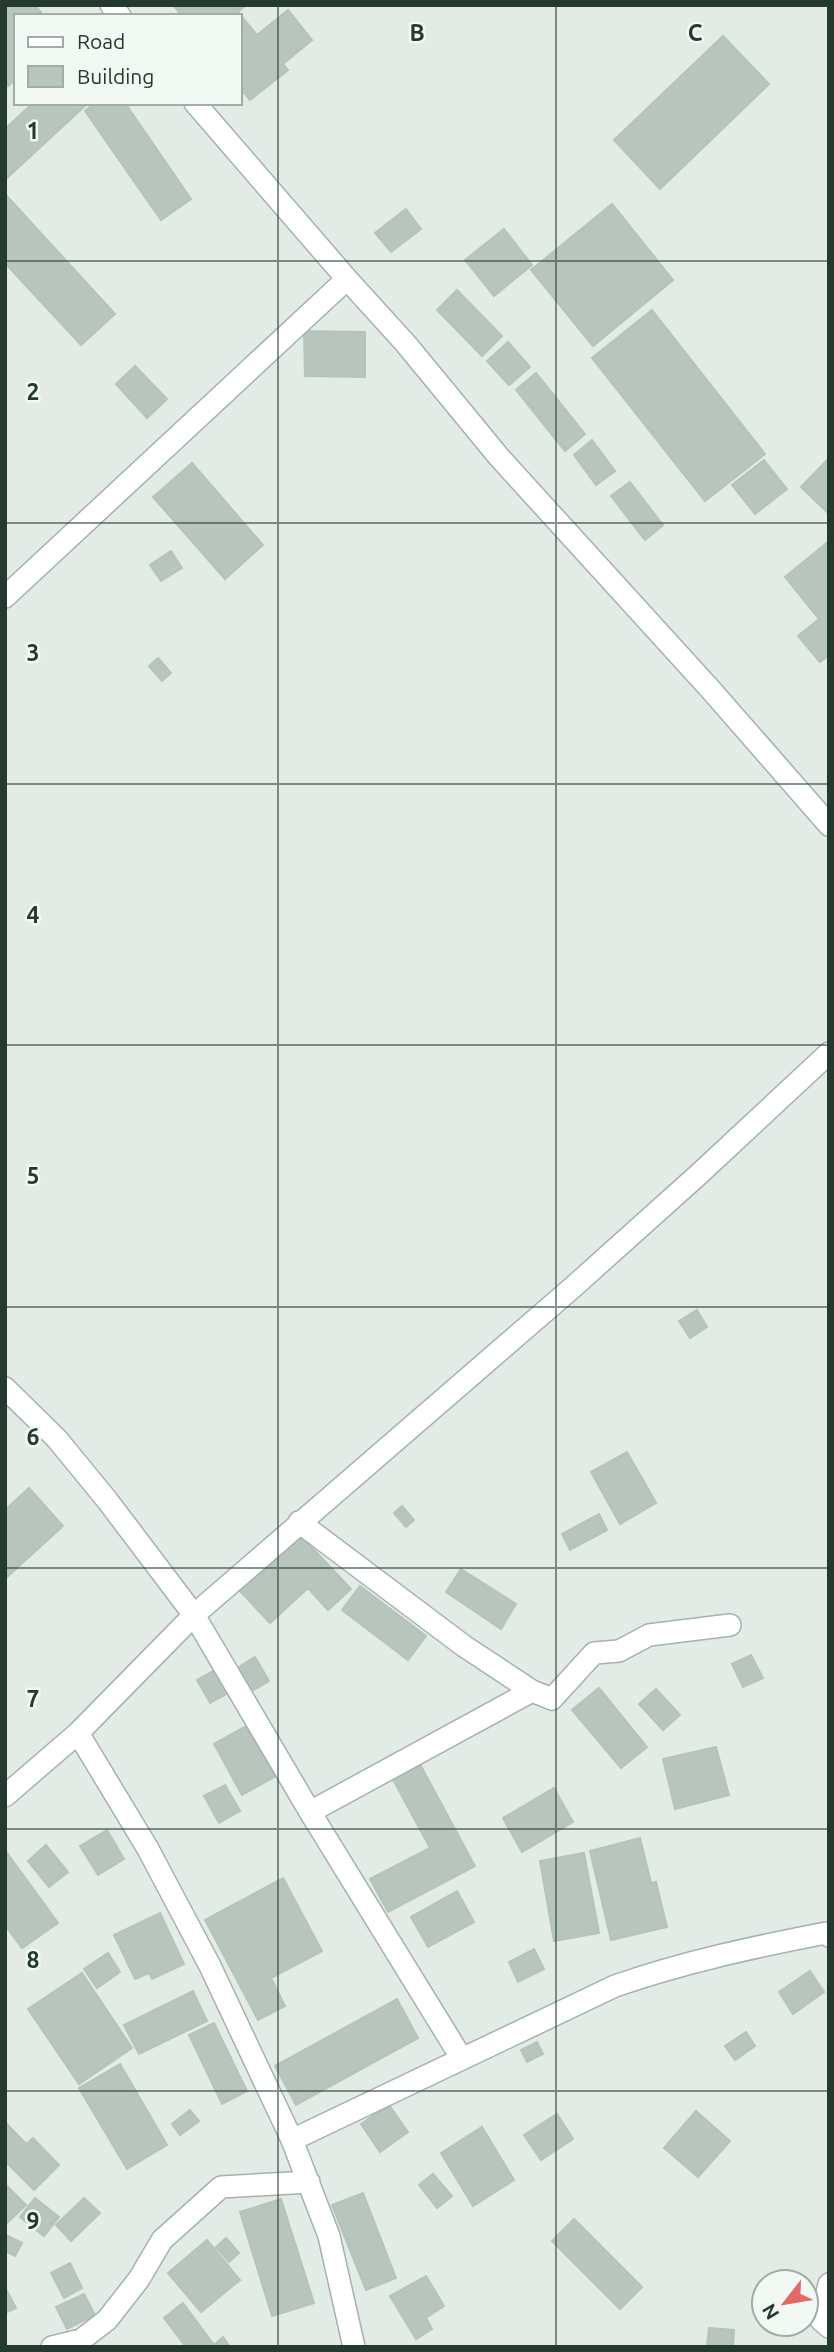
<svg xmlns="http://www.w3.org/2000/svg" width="834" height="2352" font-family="Ubuntu,sans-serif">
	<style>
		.building { fill: #b7c5bd; stroke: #b5c4ba; stroke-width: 2 }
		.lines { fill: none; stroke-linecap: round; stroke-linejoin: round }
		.street-casing { stroke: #a5b2ab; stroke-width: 24 }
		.street { stroke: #fff; stroke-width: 21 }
		.grid { fill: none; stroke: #243a2f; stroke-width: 2; stroke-opacity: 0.55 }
		.grid-label { font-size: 23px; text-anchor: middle; font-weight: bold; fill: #243a2f; stroke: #f2f8f3; stroke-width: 5; stroke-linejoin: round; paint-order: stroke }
	</style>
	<rect width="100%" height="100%" fill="#e2ebe5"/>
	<!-- building -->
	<path class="building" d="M5,5h30l9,11h-28v63l-8,7 -3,-4z
		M173,5h73l-8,7 19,23 31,-25 24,30 -29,24 5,6 -38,30 -10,-12v-72h-58z
		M723,36l46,48 -109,105 -46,-49z
		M33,103h55l-83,77v-51z
		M95,103h30l66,96 -30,21 -76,-109z
		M5,194l110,120 -34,31 -76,-82z
		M612,204l61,76 -80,66 -62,-76z
		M406,209l15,20 -30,23 -16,-19z
		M504,229l28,36 -38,31 -29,-36z
		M457,290l45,46 -20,20 -45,-46z
		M652,310l113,144 -60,47 -113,-143z
		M304,331l61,1v45l-60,-1z
		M508,342l22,25 -21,18 -22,-24z
		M135,366l32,33 -20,19 -31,-34z
		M536,373l49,61 -20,17 -49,-61z
		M592,440l23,31 -19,14 -22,-30z
		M829,458v53l-2,1 -26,-25z
		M764,460l23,29 -32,25 -23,-29z
		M192,463l71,82 -38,34 -72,-82z
		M630,482l33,43 -18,15 -34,-44z
		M829,541v114l-9,7 -22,-26 21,-17 -34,-42z
		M171,551l11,17 -21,13 -11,-16z
		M158,658l13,15 -9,8 -13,-15z
		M697,1310l10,17 -17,11 -11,-17z
		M627,1452l29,51 -36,21 -29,-52z
		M29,1488l34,38 -58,53v-69z
		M402,1506l12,14 -8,7 -12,-14z
		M599,1514l8,16 -37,20 -8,-16z
		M300,1535l51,54 -23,21 -20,-22 -38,35 -30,-32z
		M461,1569l55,35 -15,25 -55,-37z
		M360,1586l66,50 -18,24 -66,-50z
		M751,1655l12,23 -20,9 -11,-23z
		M255,1657l14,24 -24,14 -14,-23z
		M215,1670l13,23 -18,10 -13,-23z
		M599,1688l48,59 -26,21 -49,-58z
		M656,1689l24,26 -17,15 -24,-26z
		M255,1721l28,51 -41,23 -28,-51z
		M716,1747l13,48 -54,14 -12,-50z
		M416,1757l59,109 -87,46 -18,-33 60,-31 -41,-76z
		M225,1785l15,26 -21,12 -15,-27z
		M554,1788l19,34 -51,30 -19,-34z
		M107,1830l17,29 -26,16 -18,-29z
		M640,1838l11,45 5,-1 11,45 -56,13 -21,-89z
		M46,1845l22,27 -19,15 -21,-26z
		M5,1850l53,73 -36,25 -17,-23z
		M584,1853l15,80 -45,8 -14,-80z
		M283,1878l39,73 -51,27 14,28 -27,14 -53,-100z
		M457,1891l17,31 -46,25 -17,-30z
		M160,1913l24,51 -32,15 -3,-6 -14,6 -21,-44z
		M534,1949l10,20 -26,13 -9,-20z
		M108,1953l12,19 -23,16 -13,-19z
		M810,1971l14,21 -31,22 -14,-22z
		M82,1973l50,75 -53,36 -51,-75z
		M193,1991l14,30 -68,33 -15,-29z
		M397,1999l21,39 -122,67 -21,-39z
		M214,2023l33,68 -25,13 -33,-69z
		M746,2032l9,14 -20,14 -10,-14z
		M537,2042l6,12 -16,8 -6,-12z
		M120,2064l47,81 -40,24 -48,-81z
		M389,2105l19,27 -28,20 -19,-28z
		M190,2110l9,11 -19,14 -8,-11z
		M696,2111l34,30 -32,36 -34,-29z
		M557,2114l16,25 -32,21 -17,-25z
		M5,2122l21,22 7,-6 26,27 -25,25 -29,-29z
		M482,2127l32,53 -41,26 -32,-53z
		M433,2174l19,22 -15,12 -18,-23z
		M5,2184l21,21 -21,20z
		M363,2193l33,85 -30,12 -34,-85z
		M35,2198l24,19 -15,19 -24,-19z
		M84,2198l16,15 -29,28 -15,-16z
		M281,2199l33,104 -42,13 -32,-104z
		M574,2219l68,68 -22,22 -68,-68z
		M8,2236l14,7 -7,13 -10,-5z
		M226,2238l13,15 -10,9 -13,-15z
		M207,2240l33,40 -39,32 -33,-39z
		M70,2263l12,25 -18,10 -13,-25z
		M426,2276l18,30 -18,12 6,11 -16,10 -26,-43z
		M5,2287l11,21 -11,5z
		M84,2294l11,21 -28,14 -11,-22z
		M183,2303l31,42 9,-8 7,10h-44l-22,-29z
		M709,2328l25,2 -1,17h-26z"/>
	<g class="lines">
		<defs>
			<path id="street" d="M111,5l9,11
				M195,103l152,176 59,65 93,113 212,233 118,135
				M5,597l342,-318
				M5,1388l52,51 50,61 87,115 116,197 152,247
				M299,1522l165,124 68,45 20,8 42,-46 25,-2 30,-16 81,-10
				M78,1733l70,116 62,117 82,174 37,96 25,111
				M5,1796l73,-63 116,-118 378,-327 126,-113 131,-122
				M310,1812l222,-121
				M292,2140l323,-154c69,-24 139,-39 211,-53l3,3
				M829,2284l-8,36 8,7
				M52,2347l29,-7 26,-20 32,-41 23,-39 59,-53 88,-5"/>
		</defs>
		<!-- street casing -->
		<use href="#street" class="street-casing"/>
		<!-- street -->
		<use href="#street" class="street"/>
	</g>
	<!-- grid -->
	<path class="grid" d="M278,5v2342M556,5v2342M5,261h824M5,523h824M5,784h824M5,1045h824M5,1307h824M5,1568h824M5,1829h824M5,2091h824"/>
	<g class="grid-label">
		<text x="417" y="41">B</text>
		<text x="695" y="41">C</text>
		<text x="33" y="139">1</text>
		<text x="33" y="400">2</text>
		<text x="33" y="661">3</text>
		<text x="33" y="923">4</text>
		<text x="33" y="1184">5</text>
		<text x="33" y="1445">6</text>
		<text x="33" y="1707">7</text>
		<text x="33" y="1968">8</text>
		<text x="33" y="2229">9</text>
	</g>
	<!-- border -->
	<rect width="834" height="2352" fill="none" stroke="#243a2f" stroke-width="14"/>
	<!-- legend -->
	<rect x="14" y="14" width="228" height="91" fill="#f2f8f3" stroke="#a0aca5" stroke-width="2"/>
	<rect x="28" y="37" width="35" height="10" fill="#ffffff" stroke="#a0aca5" stroke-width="2"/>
	<text x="77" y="49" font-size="21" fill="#243a2f">Road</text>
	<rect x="28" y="66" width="35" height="21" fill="#b7c5bd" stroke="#a0aca5" stroke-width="2"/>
	<text x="77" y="84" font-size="21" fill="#243a2f">Building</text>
	<!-- north arrow -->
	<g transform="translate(785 2303) rotate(239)"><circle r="33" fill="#f2f8f3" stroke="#a0aca5" stroke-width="2"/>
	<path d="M0-5L12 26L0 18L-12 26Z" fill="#e56766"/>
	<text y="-10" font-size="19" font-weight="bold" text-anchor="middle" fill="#243a2f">N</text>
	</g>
</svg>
